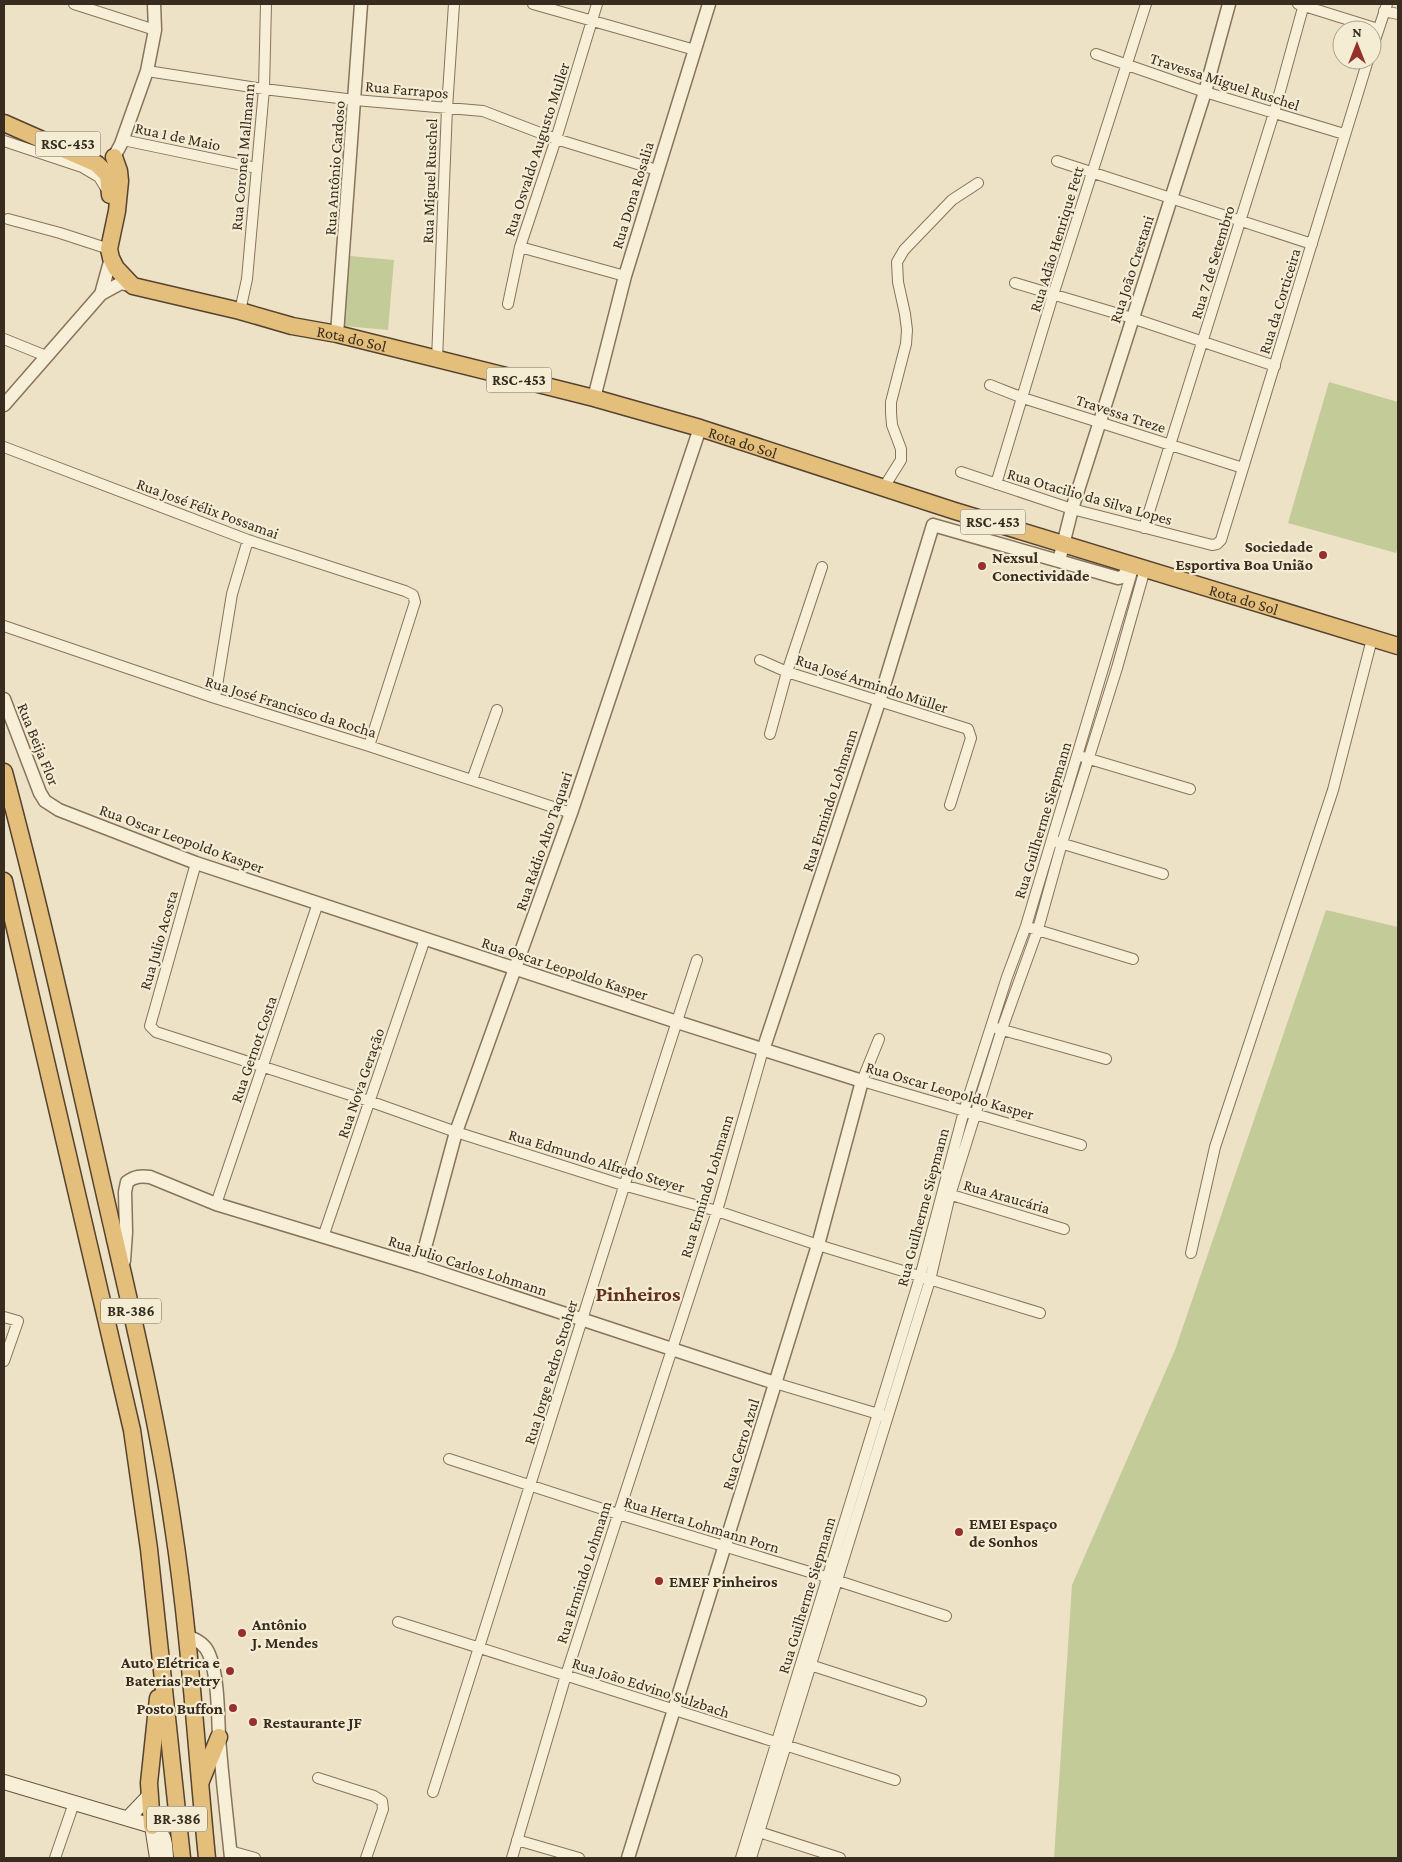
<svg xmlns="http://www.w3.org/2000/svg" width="1402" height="1862" font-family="'Crimson Pro',serif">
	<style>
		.green { fill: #c3cb99 }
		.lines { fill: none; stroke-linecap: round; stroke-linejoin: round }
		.minor-casing { stroke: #87745b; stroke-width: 12 }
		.tertiary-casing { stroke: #87745b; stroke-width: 15 }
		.secondary-casing { stroke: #69553e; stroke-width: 16 }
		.trunk-casing { stroke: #55422f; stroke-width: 19 }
		.minor { stroke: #f8efd8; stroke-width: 10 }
		.tertiary { stroke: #f8efd8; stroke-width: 12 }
		.secondary { stroke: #f8efd8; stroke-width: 14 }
		.trunk { stroke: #e4be7b; stroke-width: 16 }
		.poi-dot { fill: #95302d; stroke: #f5ecd4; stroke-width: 2 }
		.labels { text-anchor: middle; stroke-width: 4.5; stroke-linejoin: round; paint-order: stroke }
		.shield { fill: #f5ecd4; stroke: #716655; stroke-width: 1 }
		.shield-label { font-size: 15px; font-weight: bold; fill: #382c1f }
		.street-label { font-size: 16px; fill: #382c1f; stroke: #f5ecd4 }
		.poi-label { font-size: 16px; font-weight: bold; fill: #382c1f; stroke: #f5ecd4; text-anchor: start }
		.district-label { font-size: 21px; font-weight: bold; fill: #63301f; stroke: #f5ecd4 }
	</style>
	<rect width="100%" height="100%" fill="#ede2c5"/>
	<!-- green -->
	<path class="green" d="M350,256l44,4 -6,70 -44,-4z
		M1329,382l69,20v143l-2,8 -108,-30z
		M1326,910l72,17v931h-344l18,-273 103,-235z"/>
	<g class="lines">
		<defs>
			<path id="minor" d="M74,4l81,26
				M533,4l162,46
				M1298,4l80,25
				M1384,11l14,3
				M1372,49l15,-45
				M1096,54l109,38 139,42
				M147,71l117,18 91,11 128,11 73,28 101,31
				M123,140l134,28
				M4,141l78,26 17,10 6,10
				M1057,161l255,83
				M8,219l52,14 49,16
				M520,247l105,29
				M1015,283l117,35 143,48
				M508,304l12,-57 36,-108 41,-135
				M240,311l7,-32 17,-190 2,-85
				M4,339l42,17
				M437,360l10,-252 7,-104
				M990,385l33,13 220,70
				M4,447l244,93 157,51 8,4 2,7 -46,144
				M961,472l111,37 140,36 5,-1 4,-4 147,-480
				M996,484l57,-189 93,-291
				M884,487l17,-27v-11l-9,-24 -1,-12v-11l15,-58 1,-14 -2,-16 -7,-32 -1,-20 7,-12 48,-50 26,-17
				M1144,528l130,-415 30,-109
				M4,626l211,72 154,48 202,67
				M760,660l27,12 181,57 3,9 -21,67
				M215,698l17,-104 16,-54
				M770,734l17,-62 35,-105
				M1083,757l107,32
				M472,780l25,-70
				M1057,842l106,32
				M196,863l-46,163 6,6 213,69 87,31 167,53 94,26 101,34 222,68
				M1031,928l102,31
				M996,1028l110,31
				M879,1039l-17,42 219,64
				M945,1193l119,36
				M216,1204l102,-301
				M323,1237l102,-298
				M1191,1253l24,-106 118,-357 39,-151
				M4,1317l14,4 -14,40
				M775,1383l110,33
				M449,1459l169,55 208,63 120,39
				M398,1622l497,158
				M804,1663l117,38
				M318,1778l56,18 8,5 1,8 -17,49
				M433,1792c89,-277 173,-555 264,-832
				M753,1830l87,28
				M517,1840l62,18
				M230,1851l25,7
				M55,1858l19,-55
				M512,1858l54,-183 151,-464 46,-161
				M741,1858l179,-581 44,-166 43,-134 19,-51 108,-361
				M751,1858l179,-578 20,-85 52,-166 36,-100 24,-86 55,-175 28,-99"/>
			<path id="tertiary" d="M114,157l7,-13 26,-73 8,-41 -1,-26
				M101,294l10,-36
				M337,334l24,-330
				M594,398l31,-122 84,-272
				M4,405l97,-111 20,-11 12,3
				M933,525l185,53c8,-1 8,-7 10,-15
				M1059,561l13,-52 133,-417 24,-88
				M4,699l36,94 5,8 14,9 137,53 481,159 185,59 -44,164 -190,613
				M763,1050l116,-348 54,-177
				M124,1261l2,-29 -1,-40 2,-10c8,-6 14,-6 23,-5l66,27 204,62 355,117
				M420,1266l36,-134 115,-319 129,-385
				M186,1636c10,3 19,8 23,18 9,21 9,59 10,83 3,40 8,81 12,121"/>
			<path id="secondary" d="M4,1782l148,44c14,8 13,17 14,32
				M128,1818l21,-22
				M152,1826l5,32"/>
			<g id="trunk">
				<path d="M4,123l93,41 11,11 2,20"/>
				<path id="s1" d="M114,157l5,14 1,10 -3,30 -8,38 2,9 5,10 17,18 107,25 52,15 45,8 257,64 106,30 255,83 443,135"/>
				<path d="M4,772c36,134 66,270 97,406 26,115 55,231 72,348 17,110 23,222 34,332"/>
				<path d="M4,881l128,549 17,119 33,309"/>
				<path d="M201,1781l18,-44"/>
				<path d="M152,1826l-3,-43 9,-85"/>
			</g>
		</defs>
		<!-- minor casing -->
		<use href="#minor" class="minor-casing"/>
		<!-- tertiary casing -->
		<use href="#tertiary" class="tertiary-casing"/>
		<!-- secondary casing -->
		<use href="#secondary" class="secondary-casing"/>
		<!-- trunk casing -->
		<use href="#trunk" class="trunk-casing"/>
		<!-- minor -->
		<use href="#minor" class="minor"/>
		<!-- tertiary -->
		<use href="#tertiary" class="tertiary"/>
		<!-- secondary -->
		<use href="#secondary" class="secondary"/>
		<!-- trunk -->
		<use href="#trunk" class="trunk"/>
	</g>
	<!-- markers -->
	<g class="poi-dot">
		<circle cx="1323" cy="555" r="5"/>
		<circle cx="982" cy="566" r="5"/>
		<circle cx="959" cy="1532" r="5"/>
		<circle cx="659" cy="1581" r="5"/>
		<circle cx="242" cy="1633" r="5"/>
		<circle cx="230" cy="1671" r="5"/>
		<circle cx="233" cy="1708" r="5"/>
		<circle cx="253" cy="1722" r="5"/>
	</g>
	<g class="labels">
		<!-- shield labels -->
		<g class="shield">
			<rect x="35.5" y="131.5" width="65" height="25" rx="4"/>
			<rect x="486.5" y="367.5" width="65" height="25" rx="4"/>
			<rect x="960.5" y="509.5" width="65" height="25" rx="4"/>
			<rect x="101" y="1298.5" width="60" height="25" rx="4"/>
			<rect x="147" y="1806.5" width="60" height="25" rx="4"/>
		</g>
		<g class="shield-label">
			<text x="68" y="149">RSC-453</text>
			<text x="519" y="385">RSC-453</text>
			<text x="993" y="527">RSC-453</text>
			<text x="131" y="1316">BR-386</text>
			<text x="177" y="1824">BR-386</text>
		</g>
		<!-- street labels -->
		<g class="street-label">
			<text transform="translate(1225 81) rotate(18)" y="6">Travessa Miguel Ruschel</text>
			<text transform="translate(407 89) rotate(5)" y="6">Rua Farrapos</text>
			<text transform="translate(178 136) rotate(12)" y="6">Rua 1 de Maio</text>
			<text transform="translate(536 149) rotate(-72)" y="6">Rua Osvaldo Augusto Muller</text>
			<text transform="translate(242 157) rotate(-85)" y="6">Rua Coronel Mallmann</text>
			<text transform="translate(334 168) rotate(-86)" y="6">Rua Antônio Cardoso</text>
			<text transform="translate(429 181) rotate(-88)" y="6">Rua Miguel Ruschel</text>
			<text transform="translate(632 195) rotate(-73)" y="6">Rua Dona Rosalia</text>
			<text transform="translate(1056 239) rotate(-73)" y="6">Rua Adão Henrique Fett</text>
			<text transform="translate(1212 262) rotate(-73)" y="6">Rua 7 de Setembro</text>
			<text transform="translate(1131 269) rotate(-72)" y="6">Rua João Crestani</text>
			<text transform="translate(1279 301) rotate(-73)" y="6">Rua da Corticeira</text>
			<text dy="6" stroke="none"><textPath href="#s1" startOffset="364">Rota do Sol</textPath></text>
			<text transform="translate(1121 413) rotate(18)" y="6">Travessa Treze</text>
			<text dy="6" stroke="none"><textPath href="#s1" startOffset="769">Rota do Sol</textPath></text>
			<text transform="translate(1090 496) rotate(16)" y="6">Rua Otacilio da Silva Lopes</text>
			<text transform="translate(208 508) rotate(20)" y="6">Rua José Félix Possamai</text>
			<text dy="6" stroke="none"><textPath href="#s1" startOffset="1294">Rota do Sol</textPath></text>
			<text transform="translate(872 683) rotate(18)" y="6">Rua José Armindo Müller</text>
			<text transform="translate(291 706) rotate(17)" y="6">Rua José Francisco da Rocha</text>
			<text transform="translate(39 744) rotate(68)" y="6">Rua Beija Flor</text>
			<text transform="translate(829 800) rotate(-72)" y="6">Rua Ermindo Lohmann</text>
			<text transform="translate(1042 820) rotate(-73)" y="6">Rua Guilherme Siepmann</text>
			<text transform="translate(182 838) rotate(20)" y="6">Rua Oscar Leopoldo Kasper</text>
			<text transform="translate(543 841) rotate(-71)" y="6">Rua Rádio Alto Taquari</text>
			<text transform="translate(158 940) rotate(-74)" y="6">Rua Julio Acosta</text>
			<text transform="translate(565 968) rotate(18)" y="6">Rua Oscar Leopoldo Kasper</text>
			<text transform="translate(253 1049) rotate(-71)" y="6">Rua Gernot Costa</text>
			<text transform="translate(360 1083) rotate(-71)" y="6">Rua Nova Geração</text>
			<text transform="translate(950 1090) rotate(16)" y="6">Rua Oscar Leopoldo Kasper</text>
			<text transform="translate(597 1160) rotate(17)" y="6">Rua Edmundo Alfredo Steyer</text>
			<text transform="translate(706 1186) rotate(-73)" y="6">Rua Ermindo Lohmann</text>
			<text transform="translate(1007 1196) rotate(16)" y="6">Rua Araucária</text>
			<text transform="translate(922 1207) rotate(-75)" y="6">Rua Guilherme Siepmann</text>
			<text transform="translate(468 1265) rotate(18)" y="6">Rua Julio Carlos Lohmann</text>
			<text transform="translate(550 1372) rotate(-73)" y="6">Rua Jorge Pedro Stroher</text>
			<text transform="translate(740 1444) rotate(-73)" y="6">Rua Cerro Azul</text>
			<text transform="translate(702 1524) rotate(17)" y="6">Rua Herta Lohmann Porn</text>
			<text transform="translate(583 1572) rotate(-72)" y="6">Rua Ermindo Lohmann</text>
			<text transform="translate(806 1595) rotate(-73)" y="6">Rua Guilherme Siepmann</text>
			<text transform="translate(651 1687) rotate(18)" y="6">Rua João Edvino Sulzbach</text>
		</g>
		<!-- poi labels -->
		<g class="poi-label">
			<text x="1313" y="552" text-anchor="end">Sociedade<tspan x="1313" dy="18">Esportiva Boa União</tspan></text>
			<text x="992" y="563">Nexsul<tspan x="992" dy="18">Conectividade</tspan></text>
			<text x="969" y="1529">EMEI Espaço<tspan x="969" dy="18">de Sonhos</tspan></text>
			<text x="669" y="1587">EMEF Pinheiros</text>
			<text x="252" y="1630">Antônio<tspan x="252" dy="18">J. Mendes</tspan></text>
			<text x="220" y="1668" text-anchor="end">Auto Elétrica e<tspan x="220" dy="18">Baterias Petry</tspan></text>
			<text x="223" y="1714" text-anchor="end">Posto Buffon</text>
			<text x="263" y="1728">Restaurante JF</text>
		</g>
		<!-- district labels -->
		<g class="district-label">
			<text x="638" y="1301">Pinheiros</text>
		</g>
	</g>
	<!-- border -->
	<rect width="1402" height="1862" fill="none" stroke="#382c1f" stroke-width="10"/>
	<!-- north arrow -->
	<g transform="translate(1357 45)"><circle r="24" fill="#f5ecd4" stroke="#a99f8c"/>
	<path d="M0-4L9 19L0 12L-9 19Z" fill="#95302d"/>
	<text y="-8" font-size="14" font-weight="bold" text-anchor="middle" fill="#382c1f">N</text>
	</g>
</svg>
